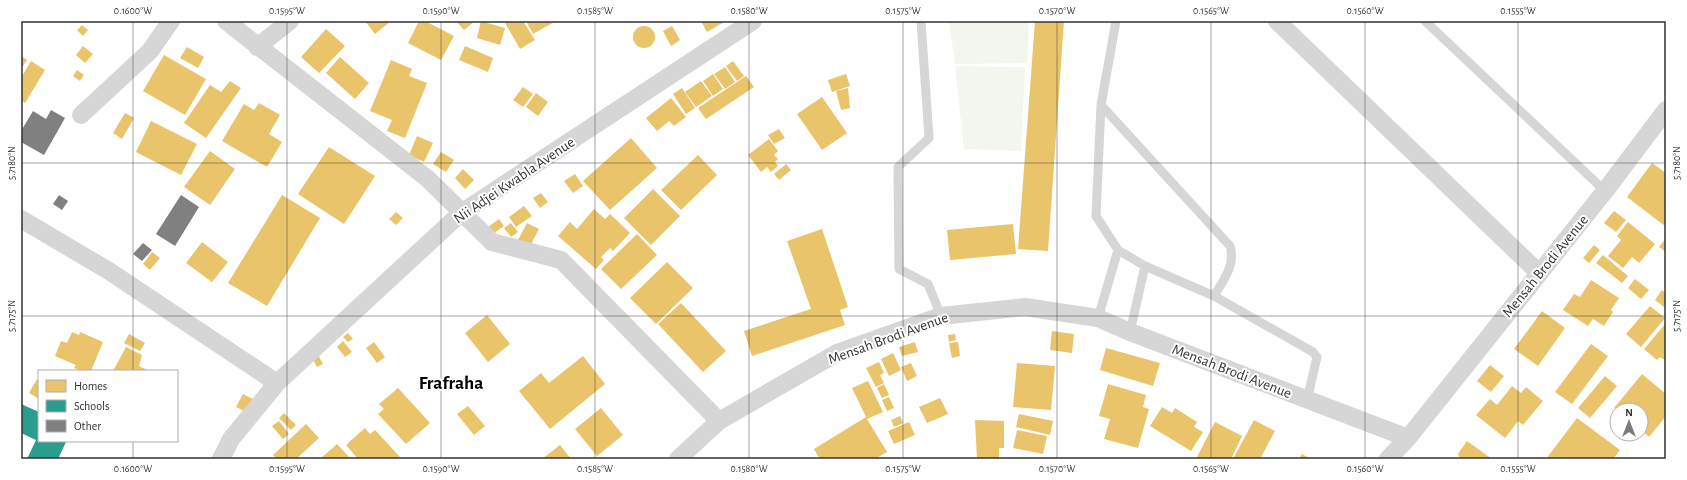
<svg xmlns="http://www.w3.org/2000/svg" width="1687" height="480" font-family="'Alegreya Sans',sans-serif">
	<style>
		.green { fill: #f2f6ee }
		.homes { fill: #e9c46a }
		.schools { fill: #2a9d8f }
		.building { fill: #808080 }
		.lines { fill: none; stroke-linecap: round; stroke-linejoin: round }
		.lane { stroke: #d6d6d6; stroke-width: 9 }
		.street { stroke: #d6d6d6; stroke-width: 18 }
		.ticks { fill: none; stroke: #323232; stroke-width: 1; stroke-opacity: 0.45 }
		.labels { text-anchor: middle; stroke-width: 4; stroke-linejoin: round; paint-order: stroke }
		.street-label { font-size: 15px; fill: #323232; stroke: #fff }
		.district-label { font-size: 19px; font-weight: bold; fill: #000; stroke: #fff }
		.neatline { fill: none; stroke: #323232; stroke-width: 1.5 }
		.ticks-label { font-size: 10px; text-anchor: middle; fill: #323232 }
	</style>
	<rect width="100%" height="100%" fill="#fff"/>
	<!-- green -->
	<path class="green" d="M949,21h80l-2,42 -72,1z
		M955,66l70,1 -4,84 -57,-2z"/>
	<!-- homes -->
	<path class="homes" d="M365,21h26l-16,13z
		M419,21h6l29,15 -13,24 -33,-17z
		M456,21h19l-11,9z
		M481,21l24,7 -5,17 -23,-7z
		M504,21h19l12,19 -15,9z
		M526,21h30l-23,13z
		M701,21h25l-19,11z
		M1035,21h29l-16,230 -30,-2z
		M82,25l6,5 -5,6 -6,-6z
		M672,26l8,14 -9,6 -8,-15z
		M633 37a11 11 0 1 1 22 0a11 11 0 1 1-22 0Z
		M326,29l19,17 -26,27 -18,-16z
		M83,46l10,8 -8,9 -9,-8z
		M465,46l28,12 -5,14 -29,-12z
		M187,47l17,10 -6,11 -18,-10z
		M164,55l42,24 -21,36 -42,-24z
		M21,56l6,4 -6,9z
		M340,57l29,26 -14,16 -29,-26z
		M391,60l21,9 -3,7 18,7 -22,55 -18,-7 5,-11 -22,-9z
		M31,61l14,9 -20,33 -4,-3v-22z
		M733,61l11,15 -7,5 -11,-15z
		M725,67l10,15 -10,7 -11,-15z
		M77,70l7,5 -4,6 -7,-5z
		M713,74l10,15 -10,7 -10,-15z
		M846,74l4,12 -18,6 -4,-12z
		M746,76l8,11 -48,32 -8,-11z
		M230,81l11,7 -35,50 -22,-15 26,-38 11,7z
		M701,81l11,15 -16,11 -11,-15z
		M523,87l10,7 -10,13 -10,-7z
		M682,88l13,20 -9,6 -13,-20z
		M848,88l2,20 -9,2 -5,-19z
		M536,93l12,9 -10,14 -12,-9z
		M822,97l25,36 -25,17 -25,-36z
		M671,98l15,19 -12,9 -5,-5 -12,10 -11,-13z
		M259,103l21,12 -11,19 13,8 -15,25 -45,-26 22,-37 10,6z
		M125,113l9,5 -12,21 -9,-6z
		M151,121l46,23 -16,31 -45,-23z
		M779,129l6,9 -11,6 -6,-9z
		M417,136l16,7 -9,19 -15,-7z
		M631,138l26,30 -47,42 -27,-29z
		M769,139l9,12 -4,4 4,4 -3,3 3,4 -7,6 -4,-5 -6,5 -13,-17z
		M329,147l46,29 -31,48 -46,-30z
		M210,151l25,18 -25,36 -26,-18z
		M441,152l13,8 -8,12 -13,-8z
		M698,155l19,20 -36,35 -20,-20z
		M1652,163l14,10 -2,5 2,2 -1,46 -38,-29z
		M786,164l5,6 -12,10 -5,-6z
		M463,169l11,11 -9,9 -10,-11z
		M575,174l8,12 -10,7 -9,-12z
		M653,189l27,27 -29,29 -27,-27z
		M541,193l7,9 -8,6 -7,-10z
		M282,195l38,23 -53,88 -39,-23z
		M524,206l8,10 -16,11 -7,-10z
		M594,209l11,10 5,-5 20,19 -17,18 -3,-3 -9,9 3,3 -8,9 -38,-33 12,-14 7,7z
		M1614,211l12,9 -10,12 -12,-9z
		M396,212l7,6 -7,7 -7,-6z
		M499,219l5,7 -11,8 -5,-7z
		M1628,222l27,22 -16,19 -7,-6 -9,11 -15,-12 13,-16 -4,-4z
		M511,223l7,9 -7,5 -7,-9z
		M527,223l12,6 -9,17 -12,-6z
		M1013,224l3,30 -66,6 -3,-30z
		M822,229l26,78 -8,3 5,15 -93,31 -8,-25 67,-22 -24,-68z
		M637,234l20,21 -36,34 -20,-20z
		M1666,238v14l-7,-5z
		M202,242l26,20 -16,20 -26,-19z
		M1594,245l6,5 -11,13 -6,-5z
		M152,252l8,6 -10,12 -7,-6z
		M1603,255l25,21 -6,7 -26,-20z
		M667,262l26,26 -37,36 -26,-26z
		M1635,279l14,11 -8,9 -13,-11z
		M1591,280l28,18 -8,12 2,2 -9,14 -11,-7 -5,7 -25,-16 11,-16 6,3z
		M1662,290l4,4v10l-2,3 -9,-7z
		M681,303l45,48 -23,21 -45,-48z
		M1650,306l15,12 -24,29 -15,-13z
		M1542,311l23,17 -27,38 -24,-17z
		M487,315l23,29 -22,18 -23,-29z
		M1666,323v38l-6,-4 -3,3 -13,-11z
		M1052,331l22,3 -2,19 -22,-3z
		M72,332l7,3 1,-3 23,10 -12,29h-10l-7,-3 2,-3 -21,-9 6,-15 6,2z
		M348,333l5,6 -5,3 -5,-5z
		M129,334l16,9 -5,8 -16,-8z
		M955,334l1,6 -7,2 -1,-7z
		M343,341l9,11 -7,5 -8,-10z
		M374,342l11,15 -8,6 -11,-15z
		M915,342l3,10 -16,4 -3,-9z
		M958,342l2,14 -8,2 -3,-15z
		M1591,344l17,12 -36,48 -17,-12z
		M126,347l16,8 -3,11 10,5h-36z
		M1106,348l54,15 -7,23 -53,-16z
		M317,353l6,11 -6,3 -6,-11z
		M893,353l8,17 -12,6 -8,-17z
		M583,356l22,28 -55,45 -31,-38 22,-18 8,10z
		M879,362l5,11 -4,2 4,8 -8,4 -10,-19z
		M911,363l6,13 -10,5 -6,-14z
		M1017,363l38,3 -4,44 -38,-3z
		M1490,365l14,11 -13,16 -14,-11z
		M1642,374l24,20v22l-17,21 -8,-7v-20h-24l-3,-2z
		M1605,376l12,10 -27,32 -12,-10z
		M37,379l2,2v18l-10,-6z
		M868,381l15,31 -16,7 20,33 -12,7h-55l-6,-10 52,-32 -14,-29z
		M884,384l5,11 -7,3 -5,-10z
		M1108,384l38,11 -3,12 6,2 -11,39 -34,-9 6,-20 -11,-3z
		M1512,386l9,7 5,-6 17,14 -20,24 -5,-4 -13,17 -29,-23 14,-16 7,6z
		M398,388l32,35 -24,21 -28,-30 6,-5 -5,-5z
		M243,394l10,5 -6,13 -11,-5z
		M889,397l5,11 -7,3 -5,-11z
		M940,398l8,16 -21,9 -8,-16z
		M468,406l17,20 -11,9 -17,-21z
		M1162,407l10,6 3,-5 22,14 -3,5 9,5 -12,19 -41,-25z
		M601,408l22,27 -26,21 -22,-27z
		M284,413l12,12 -5,5 -12,-12z
		M1019,414l34,7 -3,14 -34,-8z
		M900,416l3,7 -9,4 -3,-7z
		M1577,418l43,32 -7,9h-67z
		M975,420l29,1v27h-5v11h-22z
		M1254,420l21,11 -15,28h-27z
		M279,421l10,13 -6,5 -11,-13z
		M909,422l6,13 -21,9 -6,-13z
		M1215,422l27,14 -11,23h-35z
		M306,424l13,14 -23,21h-19l-4,-4z
		M365,428l5,6 5,-4 25,27 -3,2h-39l-12,-14z
		M1017,430l30,6 -4,18 -30,-6z
		M1467,441l25,18h-32l-2,-5z
		M337,444l14,15h-31z
		M560,445l11,14h-29z
		M1302,454l9,5h-12z"/>
	<!-- schools -->
	<path class="schools" d="M21,404l18,8v29l27,1 -8,17h-31l9,-19 -15,-7z"/>
	<!-- building -->
	<path class="building" d="M51,110l14,8 -21,37 -23,-13v-11l12,-20 13,8z
		M59,195l9,6 -6,9 -9,-6z
		M181,195l18,12 -24,39 -19,-12z
		M143,243l9,7 -10,11 -9,-7z"/>
	<g class="lines">
		<!-- lane -->
		<path class="lane" d="M921,21l8,117 -31,29 1,102 29,15 13,32
			M1425,21l180,170
			M1101,105l129,141c6,19 -7,35 -16,50
			M1118,250l27,16 69,30 99,56 4,5 -10,43
			M1098,318l20,-68 -22,-34 5,-111 15,-84
			M1130,332l15,-66"/>
		<!-- street -->
		<path class="street" d="M226,21l202,158 64,63 69,18 158,161
			M1277,21l262,252
			M257,47l33,-26
			M81,115l69,-64 21,-30
			M21,219l88,52 168,112
			M221,459l10,-20 46,-56 184,-170 292,-192
			M678,459l41,-38 118,-68 104,-37 84,-9 73,11 32,14 278,106 197,-247 61,-81
			M1388,459l20,-21"/>
	</g>
	<!-- ticks -->
	<path class="ticks" d="M133,21v350M287,21v438M441,21v438M595,21v438M749,21v438M903,21v438M1057,21v438M1211,21v438M1365,21v438M1518,21v438M21,163h1645M21,316h1645M133,441v18"/>
	<g class="labels">
		<!-- street labels -->
		<g class="street-label">
			<text transform="translate(514 180) rotate(-34)" y="5">Nii Adjei Kwabla Avenue</text>
			<text transform="translate(1545 266) rotate(-51)" y="5">Mensah Brodi Avenue</text>
			<text transform="translate(888 338) rotate(-20)" y="5">Mensah Brodi Avenue</text>
			<text transform="translate(1232 371) rotate(21)" y="5">Mensah Brodi Avenue</text>
		</g>
		<!-- district labels -->
		<g class="district-label">
			<text x="451" y="389">Frafraha</text>
		</g>
	</g>
	<!-- border -->
	<rect width="1687" height="480" fill="none" stroke="#ffffff" stroke-width="44"/>
	<!-- legend -->
	<rect x="38" y="370" width="140" height="72" fill="#ffffff" stroke="#adadad"/>
	<rect x="46" y="380" width="20" height="12" fill="#e9c46a" stroke="#adadad"/>
	<text x="74" y="390" font-size="12" fill="#323232">Homes</text>
	<rect x="46" y="400" width="20" height="12" fill="#2a9d8f" stroke="#adadad"/>
	<text x="74" y="410" font-size="12" fill="#323232">Schools</text>
	<rect x="46" y="420" width="20" height="12" fill="#808080" stroke="#adadad"/>
	<text x="74" y="430" font-size="12" fill="#323232">Other</text>
	<!-- north arrow -->
	<g transform="translate(1629 422)"><circle r="19" fill="#ffffff" stroke="#adadad"/>
	<path d="M0-3L7 15L0 10L-7 15Z" fill="#7a7a7a"/>
	<text y="-6" font-size="11" font-weight="bold" text-anchor="middle" fill="#323232">N</text>
	</g>
	<rect x="22" y="22" width="1643" height="436" class="neatline"/>
	<g class="ticks-label">
		<text x="133" y="14">0.1600°W</text>
		<text x="287" y="14">0.1595°W</text>
		<text x="441" y="14">0.1590°W</text>
		<text x="595" y="14">0.1585°W</text>
		<text x="749" y="14">0.1580°W</text>
		<text x="903" y="14">0.1575°W</text>
		<text x="1057" y="14">0.1570°W</text>
		<text x="1211" y="14">0.1565°W</text>
		<text x="1365" y="14">0.1560°W</text>
		<text x="1518" y="14">0.1555°W</text>
		<text transform="translate(11 163) rotate(-90)" y="4">5.7180°N</text>
		<text transform="translate(1676 163) rotate(-90)" y="4">5.7180°N</text>
		<text transform="translate(11 316) rotate(-90)" y="4">5.7175°N</text>
		<text transform="translate(1676 316) rotate(-90)" y="4">5.7175°N</text>
		<text x="133" y="472">0.1600°W</text>
		<text x="287" y="472">0.1595°W</text>
		<text x="441" y="472">0.1590°W</text>
		<text x="595" y="472">0.1585°W</text>
		<text x="749" y="472">0.1580°W</text>
		<text x="903" y="472">0.1575°W</text>
		<text x="1057" y="472">0.1570°W</text>
		<text x="1211" y="472">0.1565°W</text>
		<text x="1365" y="472">0.1560°W</text>
		<text x="1518" y="472">0.1555°W</text>
	</g>
</svg>
